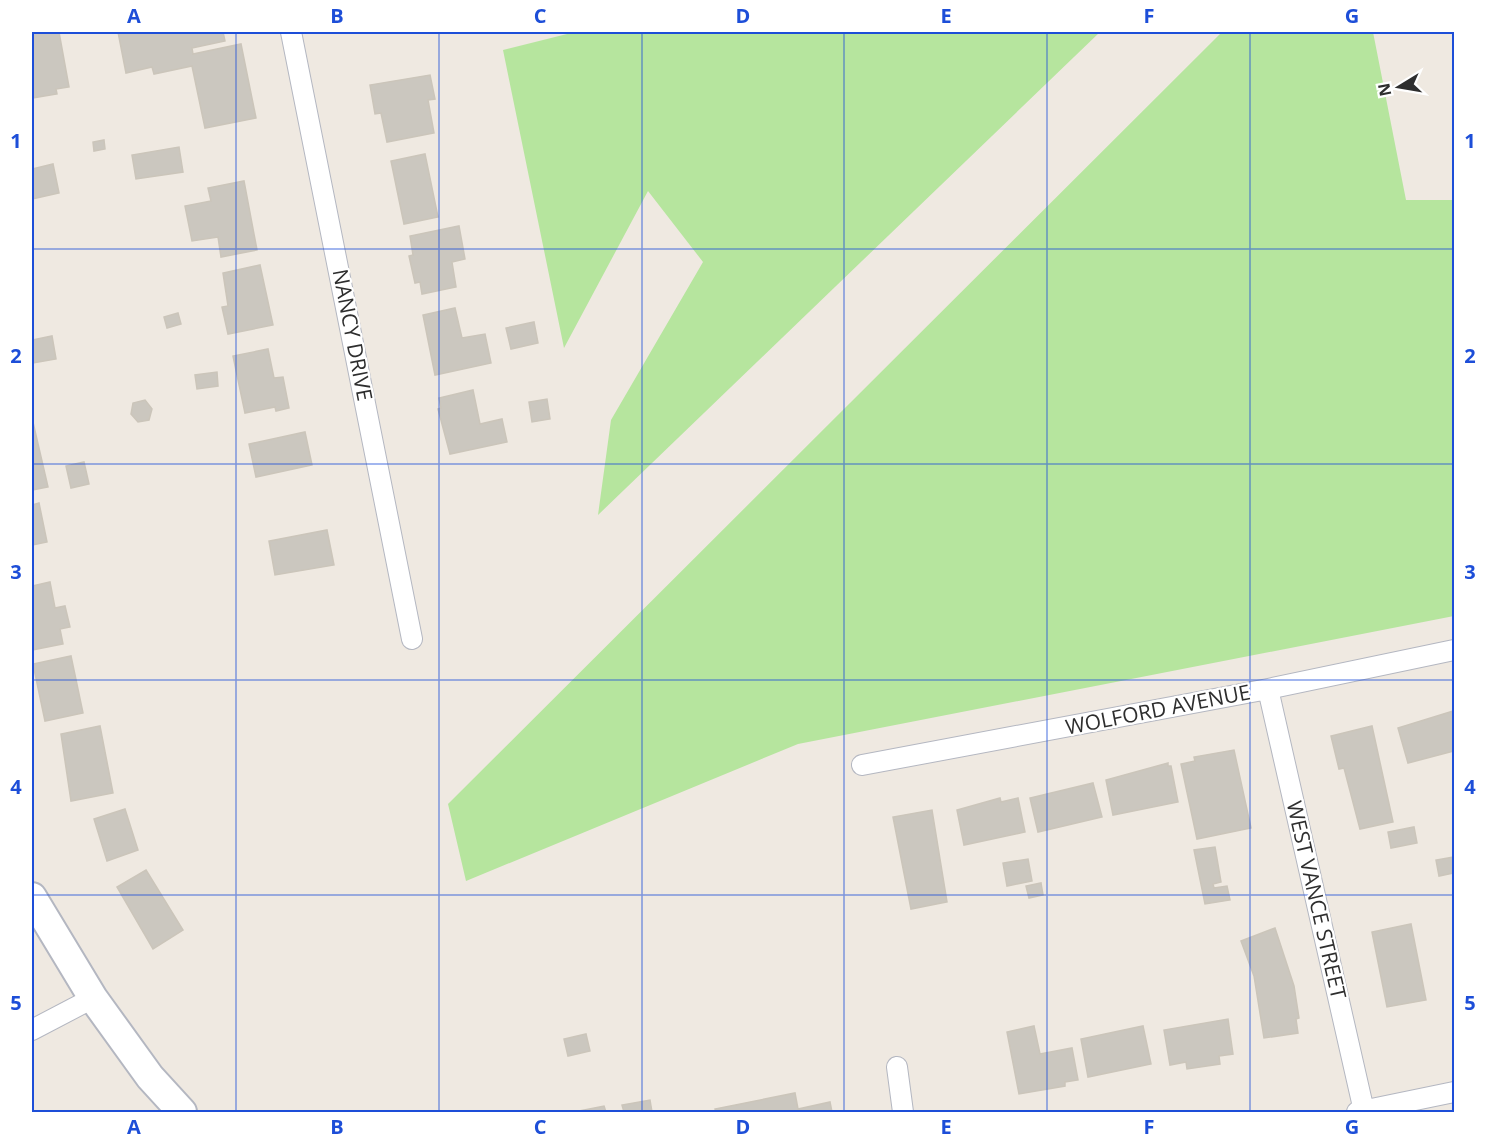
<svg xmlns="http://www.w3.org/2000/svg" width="1486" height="1144" font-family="'Open Sans',sans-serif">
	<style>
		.green { fill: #b6e59e }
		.building { fill: #cbc7bf; stroke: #cbc5ba; stroke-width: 1.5 }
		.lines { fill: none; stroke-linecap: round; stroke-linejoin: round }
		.minor-casing { stroke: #b4b7c1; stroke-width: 22 }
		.secondary-casing { stroke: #b4b7c1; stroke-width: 32 }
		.minor { stroke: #fff; stroke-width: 20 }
		.secondary { stroke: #fff; stroke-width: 28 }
		.grid { fill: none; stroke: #1d4ed8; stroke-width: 1.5; stroke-opacity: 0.55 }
		.labels { text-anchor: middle; stroke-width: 4.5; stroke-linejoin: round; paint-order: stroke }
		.street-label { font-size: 21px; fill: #2e2e2e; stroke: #fff }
		.neatline { fill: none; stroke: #1d4ed8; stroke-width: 2 }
		.grid-label { font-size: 20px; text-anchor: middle; font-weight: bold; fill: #1d4ed8 }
	</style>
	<rect width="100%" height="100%" fill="#efe9e1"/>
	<!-- green -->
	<path class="green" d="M575,32h525l-502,483 13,-95 92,-158 -55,-71 -84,157 -61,-298z
		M1222,32h151l33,168h48v416l-656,128 -332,137 -18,-77z"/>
	<!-- building -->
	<path class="building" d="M32,32h27l10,55 -13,2 1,5 -25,4z
		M118,32h105l2,9 -33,7 1,6 48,-10 15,74 -51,10 -13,-62 -38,8 -2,-7 -26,6z
		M430,75l5,24 -7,1 6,33 -47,9 -6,-29 -6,1 -5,-29z
		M104,140l1,9 -11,2 -1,-9z
		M179,147l4,25 -47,7 -4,-24z
		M425,154l13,63 -34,7 -13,-63z
		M53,164l6,29 -27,6v-30z
		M244,181l13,69 -36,7 -3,-20 -26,4 -7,-35 26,-5 -3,-13z
		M459,226l6,33 -13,3 4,25 -34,7 -2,-12 -5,1 -6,-27 4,-1 -3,-19z
		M260,265l13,60 -45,9 -6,-27 6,-1 -5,-33z
		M455,308l7,30 23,-4 6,29 -56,12 -12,-60z
		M178,313l3,11 -14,4 -3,-11z
		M534,322l4,21 -27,6 -5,-21z
		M52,336l4,23 -24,4v-23z
		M268,349l6,29 9,-1 6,31 -13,3 -1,-4 -30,6 -12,-57z
		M217,372l1,14 -21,3 -2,-14z
		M473,390l7,34 22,-5 5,23 -57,12 -12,-45 3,-1 -2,-10z
		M547,399l3,20 -18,3 -3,-20z
		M145,400l7,9 -3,11 -11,2 -7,-8 2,-11z
		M32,418l16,69 -16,3z
		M305,432l7,33 -56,12 -7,-33z
		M84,462l5,22 -18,4 -5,-22z
		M39,503l8,39 -15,3v-40z
		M327,530l7,35 -59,10 -6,-34z
		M50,582l5,26 10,-2 5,21 -10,2 3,15 -31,6v-64z
		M71,656l12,57 -38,8 -12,-57z
		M1453,711l1,40 -46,12 -10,-35z
		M100,726l13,67 -42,8 -10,-67z
		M1372,726l21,96 -33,7 -16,-61 -5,1 -8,-33z
		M1234,750l17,78 -54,11 -16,-75 14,-3 -1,-4z
		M1168,763v3h3l7,36 -65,13 -7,-35z
		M1093,783l9,34 -64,15 -8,-34z
		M1000,798l1,4 17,-4 7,34 -61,13 -7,-35z
		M125,809l13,41 -31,11 -13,-42z
		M932,810l15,92 -36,7 -18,-92z
		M1414,827l3,16 -26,5 -3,-16z
		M1215,847l6,35 -8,2 1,4 13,-2 3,14 -25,4 -11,-54z
		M1454,857v16l-15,3 -3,-16z
		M1028,859l4,22 -25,5 -4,-23z
		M146,870l37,60 -30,19 -36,-62z
		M1041,883l2,12 -14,3 -3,-12z
		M1411,924l15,76 -39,7 -15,-75z
		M1275,928l19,58 5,32 -3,1 2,14 -34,5 -10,-62 -13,-35z
		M1228,1019l5,35 -14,2 1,8 -33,5 -1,-7 -16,3 -6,-35z
		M1034,1026l6,28 32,-6 6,32 -13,2v4l-46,8 -12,-62z
		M1143,1026l8,38 -63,13 -7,-38z
		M586,1034l4,17 -22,5 -4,-17z
		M795,1093l3,16 32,-7 2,10h-116l-1,-3z
		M650,1100l2,12h-28l-2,-7z
		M604,1106l2,6h-32z"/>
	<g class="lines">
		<defs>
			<path id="minor" d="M291,32l121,607
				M1268,689l96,422
				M862,765l406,-76 186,-39
				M32,1030l61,-32
				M897,1067l6,45
				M1357,1112l97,-20"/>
			<path id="secondary" d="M32,897l61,101 57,79 32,35"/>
		</defs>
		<!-- minor casing -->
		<use href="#minor" class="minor-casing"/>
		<!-- secondary casing -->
		<use href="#secondary" class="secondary-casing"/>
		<!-- minor -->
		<use href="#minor" class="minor"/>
		<!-- secondary -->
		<use href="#secondary" class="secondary"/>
	</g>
	<!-- grid -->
	<path class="grid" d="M236,32v1080M439,32v1080M642,32v1080M844,32v1080M1047,32v1080M1250,32v1080M32,249h1422M32,464h1422M32,680h1422M32,895h1422"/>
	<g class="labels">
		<!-- street labels -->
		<g class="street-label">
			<text transform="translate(352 335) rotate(79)" y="7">NANCY DRIVE</text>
			<text transform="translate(1158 710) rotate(-11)" y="7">WOLFORD AVENUE</text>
			<text transform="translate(1316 900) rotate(77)" y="7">WEST VANCE STREET</text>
		</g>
	</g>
	<!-- border -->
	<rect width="1486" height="1144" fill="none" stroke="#ffffff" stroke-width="66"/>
	<!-- north arrow -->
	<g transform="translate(1399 87) rotate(259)" stroke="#ffffff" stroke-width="4.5" paint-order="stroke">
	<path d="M0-4.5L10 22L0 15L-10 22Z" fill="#2e2e2e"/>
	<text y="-9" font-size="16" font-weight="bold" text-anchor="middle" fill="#2e2e2e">N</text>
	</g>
	<rect x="33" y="33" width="1420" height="1078" class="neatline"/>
	<g class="grid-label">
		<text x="134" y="23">A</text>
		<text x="337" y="23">B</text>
		<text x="540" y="23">C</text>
		<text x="743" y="23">D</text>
		<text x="946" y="23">E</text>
		<text x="1149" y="23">F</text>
		<text x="1352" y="23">G</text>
		<text x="16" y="148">1</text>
		<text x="1470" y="148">1</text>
		<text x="16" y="363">2</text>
		<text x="1470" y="363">2</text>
		<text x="16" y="579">3</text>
		<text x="1470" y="579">3</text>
		<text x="16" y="794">4</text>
		<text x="1470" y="794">4</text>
		<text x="16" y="1010">5</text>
		<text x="1470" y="1010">5</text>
		<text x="134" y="1134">A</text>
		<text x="337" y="1134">B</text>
		<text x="540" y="1134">C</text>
		<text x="743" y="1134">D</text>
		<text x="946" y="1134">E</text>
		<text x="1149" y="1134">F</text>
		<text x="1352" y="1134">G</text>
	</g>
</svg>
